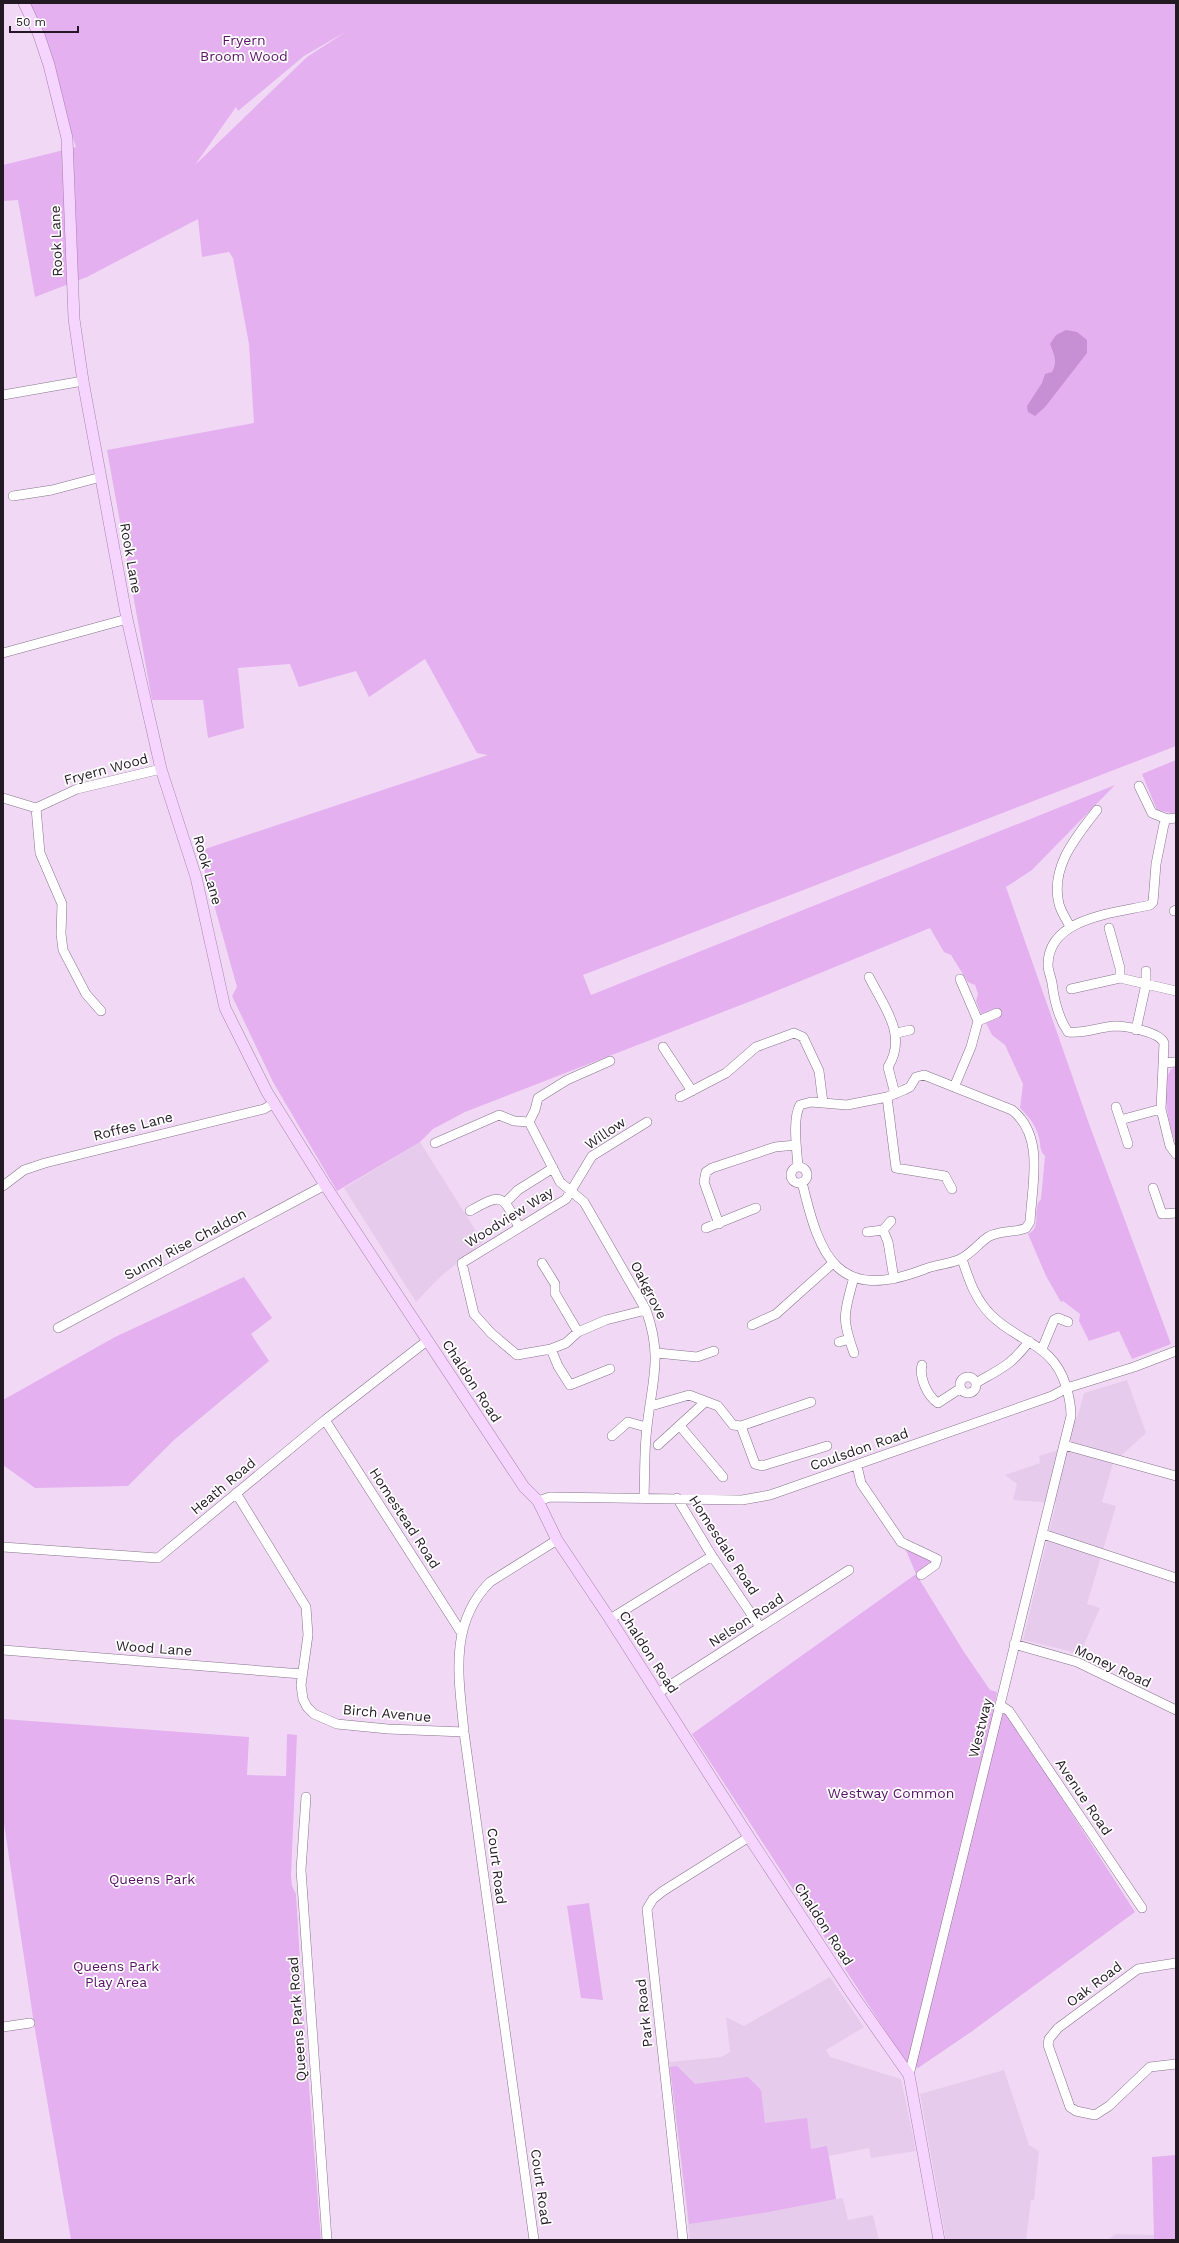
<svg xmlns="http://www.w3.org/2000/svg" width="1179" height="2243" font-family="'Work Sans',sans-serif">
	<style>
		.built { fill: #e7cbed }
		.green { fill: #e4b0ef; fill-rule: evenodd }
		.water { fill: #c890d4 }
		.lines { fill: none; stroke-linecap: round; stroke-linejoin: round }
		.minor-casing { stroke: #87728b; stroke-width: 10 }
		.major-casing { stroke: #a781af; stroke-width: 12 }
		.minor { stroke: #fff; stroke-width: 9 }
		.major { stroke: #f5d5fd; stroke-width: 11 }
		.labels { text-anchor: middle; stroke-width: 3.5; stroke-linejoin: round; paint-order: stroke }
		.park-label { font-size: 14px; fill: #571165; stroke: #fff }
		.street-label { font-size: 14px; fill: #221923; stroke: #fff }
	</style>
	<rect width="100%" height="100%" fill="#f1d9f6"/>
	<!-- built -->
	<path class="built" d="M420,1142l63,100 -43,35 -24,25 -72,-114z
		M1127,1380l19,53 -33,30 -11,39 14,4 -29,98 13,4 -21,48 -10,-5 -46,-11 33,-137 -43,-3 4,-16 -12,-9 35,-12 -1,-7 19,-6 20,-35 6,-22z
		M830,1977l34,50 -38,23 4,7 71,22 15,72 -45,7 -2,-10 -40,8 7,43 7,-1 5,22 25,-5 6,25h-189l-21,-178 52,-5 9,-5 -4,-35 18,9z
		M1004,2070l25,75 10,6 -5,49h-3l-5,40h-80l-26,-146z
		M1116,2234l38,1v5h-47z"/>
	<!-- green -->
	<path class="green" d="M29,3h1147v743l-593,229 8,20 524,-210 -83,85 -26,17 82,234 83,223 -39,15 -13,-28 -30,10 -10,-20 1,-7 -17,-13 -2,1 -15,-26 -18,-42c15,-7 3,-25 13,-35l4,-43c-6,-6 -4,-11 -6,-18 -3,-13 -10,-21 -19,-30l3,-24 -18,-39 -13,-10 -6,-12 13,-5 -3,-8 -15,4 -5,-13 2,-7 -3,-9 -7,-3 -17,-27 -7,-3 -14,-24 -166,68 -299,116 -32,17 -13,13 -83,49 -64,-109 -41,-86 5,-9 -38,-136 289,-96 -11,-2 -52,-94 -56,38 -13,-26 -57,16 -9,-23 -52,4 6,60 -36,10 -5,-38h-51l-45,-250 147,-27 -5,-79 -16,-86 -4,-6 -27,5 -4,-38 -111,58 -52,20 -17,-97 -15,1v-36l73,-18zM347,31l-40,26 -112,108 41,-58 2,4 66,-55z
		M1176,760v54l-19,-4 -15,-36z
		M1176,1066v79c-6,-16 -20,-71 0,-79z
		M244,1277l28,41 -21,16 18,27 -95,79 -46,46 -93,2 -32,-23v-65l112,-63z
		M905,1548l26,12 -4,7 -11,7 48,78 26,38 7,2 -3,16 13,5 128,199 -164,120 -53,36 -11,-4 -215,-330 224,-160z
		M3,1719l246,18 -2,38 39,1 1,-42 10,1 -6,141 1,10 4,8 6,101 19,245h-250l-37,-216 -31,-207z
		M589,1903l14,97 -22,-2 -14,-92z
		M677,2066l18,18 53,-7 13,13 4,33 42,-5 4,31 16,-3 9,53 -73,14 -74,11 -19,-157z
		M1176,2155v85h-22l-2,-83z"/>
	<!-- water -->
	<path class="water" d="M1066,330l11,2 10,8v13l-42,54 -10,9 -7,-4 -1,-6 15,-23 3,-9 7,-2c6,-10 2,-18 -2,-28l6,-9z"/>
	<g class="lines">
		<defs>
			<path id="minor" d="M3,395l80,-14
				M13,496l39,-6 49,-13
				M3,653l124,-34
				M1139,786l13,27 15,6
				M3,798l33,10
				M1176,818l-9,1 -3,5 -8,40 -3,38 -3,3c-34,8 -102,12 -102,60 0,6 3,12 4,18 2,16 7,36 16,49 16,2 31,-5 47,-6 11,0 45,6 49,17l-3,66 9,37 6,8
				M1174,911l2,-1
				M1070,927c-3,-7 -9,-15 -11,-23 -9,-37 17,-67 38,-94
				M1109,928l11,40v10
				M869,977c15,30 39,58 19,90l7,27
				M1071,989l49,-11 56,13
				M101,1011l-15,-17 -23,-44 -2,-16 1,-30 -22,-51 -4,-45 41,-19 84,-20
				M978,1021l19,-8
				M1136,1030l10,-46v-13
				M897,1033l13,-3
				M663,1047l29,44
				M1163,1063l13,-1
				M955,1085l16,-38 7,-26 -18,-42
				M680,1097l46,-24 30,-26 38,-14 9,4 16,34 4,32
				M887,1097l9,71 49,8 7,13
				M1116,1107l12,37
				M1120,1120l41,-11
				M529,1122l31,60 24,20 62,108c17,47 6,71 1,117 -3,23 -2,47 -3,70
				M435,1143l64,-28 15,6 15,1 6,-12 3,-12 29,-18 43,-19
				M798,1167c-1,-17 -6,-48 2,-62l11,-3 36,3 40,-8 17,-7 6,-3 6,-10 8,-2 88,35c33,26 20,74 18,112l-4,6c-11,5 -27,2 -38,9 -9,6 -16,16 -26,21 -9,6 -26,6 -37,11 -88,34 -105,-11 -123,-87
				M791 1175a8 8 0 1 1 16 0a8 8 0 1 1-16 0Z
				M3,1186l21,-16 21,-7 219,-54 10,-6
				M1153,1188l9,26 14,-1
				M506,1202l12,-12 35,-22
				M470,1211c33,-19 32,-16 49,16
				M719,1224l-15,-42 2,-10 6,-4 63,-21 21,-2
				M706,1228l50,-20
				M883,1230l5,12 6,37
				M867,1232l16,-2 8,-9
				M542,1263l13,21v9l23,39
				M854,1277c-10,37 -13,40 0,76
				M646,1310l-40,10 -28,12 -12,11 -15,6 -34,6 -26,-22 -17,-19 -12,-51 104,-64 26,-43 55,-34
				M752,1325l24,-11 57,-51
				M58,1328l267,-143
				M839,1342l10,-3
				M551,1349l7,17 12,19 40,-16
				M1042,1349l12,-29 4,-2 10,4
				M657,1353l40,4 17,-6
				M922,1365c-3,12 5,31 16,38l23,-15
				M960 1385a8 8 0 1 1 16 0a8 8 0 1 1-16 0Z
				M976,1383c24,-14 36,-18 53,-42
				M651,1406l38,-11 29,11 15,19 8,1 70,-24
				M325,1420l136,212
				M680,1426l43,51
				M741,1426l14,38 7,2 65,-20
				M612,1436l16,-14 18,5
				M658,1445l47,-43
				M1064,1445l112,31
				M857,1466l4,17 40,59 36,17 -2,6 -14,10
				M236,1493l70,114 2,28 -7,50 2,14 4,8 7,7 23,10 51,5 76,3
				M677,1498l35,58 48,71
				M538,1501l12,-4 192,3 28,-5 282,-99 15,-8 67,-21 42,-16
				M1043,1534l133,44
				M3,1547l155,11 167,-138 103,-80
				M610,1619l102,-63
				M1014,1644l63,18 99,48
				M3,1650l299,24
				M658,1693l191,-123
				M1000,1705l9,6 133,197
				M306,1797l-5,73 26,370
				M1176,1963l-38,6 -80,59 -9,11 -1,6 22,62 6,4 19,4 14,-9 41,-39 26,-3
				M3,2027l27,-4
				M909,2075l162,-659c0,-11 -2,-20 -5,-30 -13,-43 -47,-43 -75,-71 -16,-16 -22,-35 -29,-56
				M534,2240l-70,-508c-5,-53 -16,-108 26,-150l67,-42
				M683,2240l-36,-331 6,-10 10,-8 86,-54"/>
			<path id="major" d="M24,3l15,32 10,30 18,73 7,181 9,62 44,238 34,150 35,108 29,131 42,84 58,93 199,302 14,14 19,39 53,79 139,218 101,154 59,84 30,165"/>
		</defs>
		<!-- minor casing -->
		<use href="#minor" class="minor-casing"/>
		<!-- major casing -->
		<use href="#major" class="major-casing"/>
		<!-- minor -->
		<use href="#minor" class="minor"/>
		<!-- major -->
		<use href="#major" class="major"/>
	</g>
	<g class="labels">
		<!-- park labels -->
		<g class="park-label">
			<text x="244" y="45">Fryern<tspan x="244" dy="16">Broom Wood</tspan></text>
			<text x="891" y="1798">Westway Common</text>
			<text x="152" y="1884">Queens Park</text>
			<text x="116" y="1971">Queens Park<tspan x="116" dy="16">Play Area</tspan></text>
		</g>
		<!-- street labels -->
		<g class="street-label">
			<text transform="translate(56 241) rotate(-92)" y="5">Rook Lane</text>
			<text transform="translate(131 558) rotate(80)" y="5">Rook Lane</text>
			<text transform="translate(106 769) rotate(-15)" y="5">Fryern Wood</text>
			<text transform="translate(208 870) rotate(74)" y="5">Rook Lane</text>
			<text transform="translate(133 1126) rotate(-14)" y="5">Roffes Lane</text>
			<text transform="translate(605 1133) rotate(-34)" y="5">Willow</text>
			<text transform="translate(509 1217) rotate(-32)" y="5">Woodview Way</text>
			<text transform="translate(185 1244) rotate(-28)" y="5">Sunny Rise Chaldon</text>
			<text transform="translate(649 1290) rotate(63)" y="5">Oakgrove</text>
			<text transform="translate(472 1381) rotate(57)" y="5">Chaldon Road</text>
			<text transform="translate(859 1449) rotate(-19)" y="5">Coulsdon Road</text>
			<text transform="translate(223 1486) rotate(-40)" y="5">Heath Road</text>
			<text transform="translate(405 1518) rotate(57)" y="5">Homestead Road</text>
			<text transform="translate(724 1545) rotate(57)" y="5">Homesdale Road</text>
			<text transform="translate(746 1620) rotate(-33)" y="5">Nelson Road</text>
			<text transform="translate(154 1648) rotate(4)" y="5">Wood Lane</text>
			<text transform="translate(649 1652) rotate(57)" y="5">Chaldon Road</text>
			<text transform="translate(1113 1666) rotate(25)" y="5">Money Road</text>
			<text transform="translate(387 1713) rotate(5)" y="5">Birch Avenue</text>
			<text transform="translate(980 1728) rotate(-76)" y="5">Westway</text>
			<text transform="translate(1084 1797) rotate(56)" y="5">Avenue Road</text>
			<text transform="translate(497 1866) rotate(83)" y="5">Court Road</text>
			<text transform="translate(824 1924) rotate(57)" y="5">Chaldon Road</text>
			<text transform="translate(1094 1984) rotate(-37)" y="5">Oak Road</text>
			<text transform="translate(644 2013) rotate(-96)" y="5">Park Road</text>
			<text transform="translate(297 2019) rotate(-94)" y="5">Queens Park Road</text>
			<text transform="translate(541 2187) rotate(82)" y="5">Court Road</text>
		</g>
	</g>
	<!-- border -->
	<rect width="1179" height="2243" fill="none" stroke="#221923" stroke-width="8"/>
	<!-- scale -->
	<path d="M10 26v6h68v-6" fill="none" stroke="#221923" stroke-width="2"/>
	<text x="16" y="26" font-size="12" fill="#221923" stroke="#ffffff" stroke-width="3" paint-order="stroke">50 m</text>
</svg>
